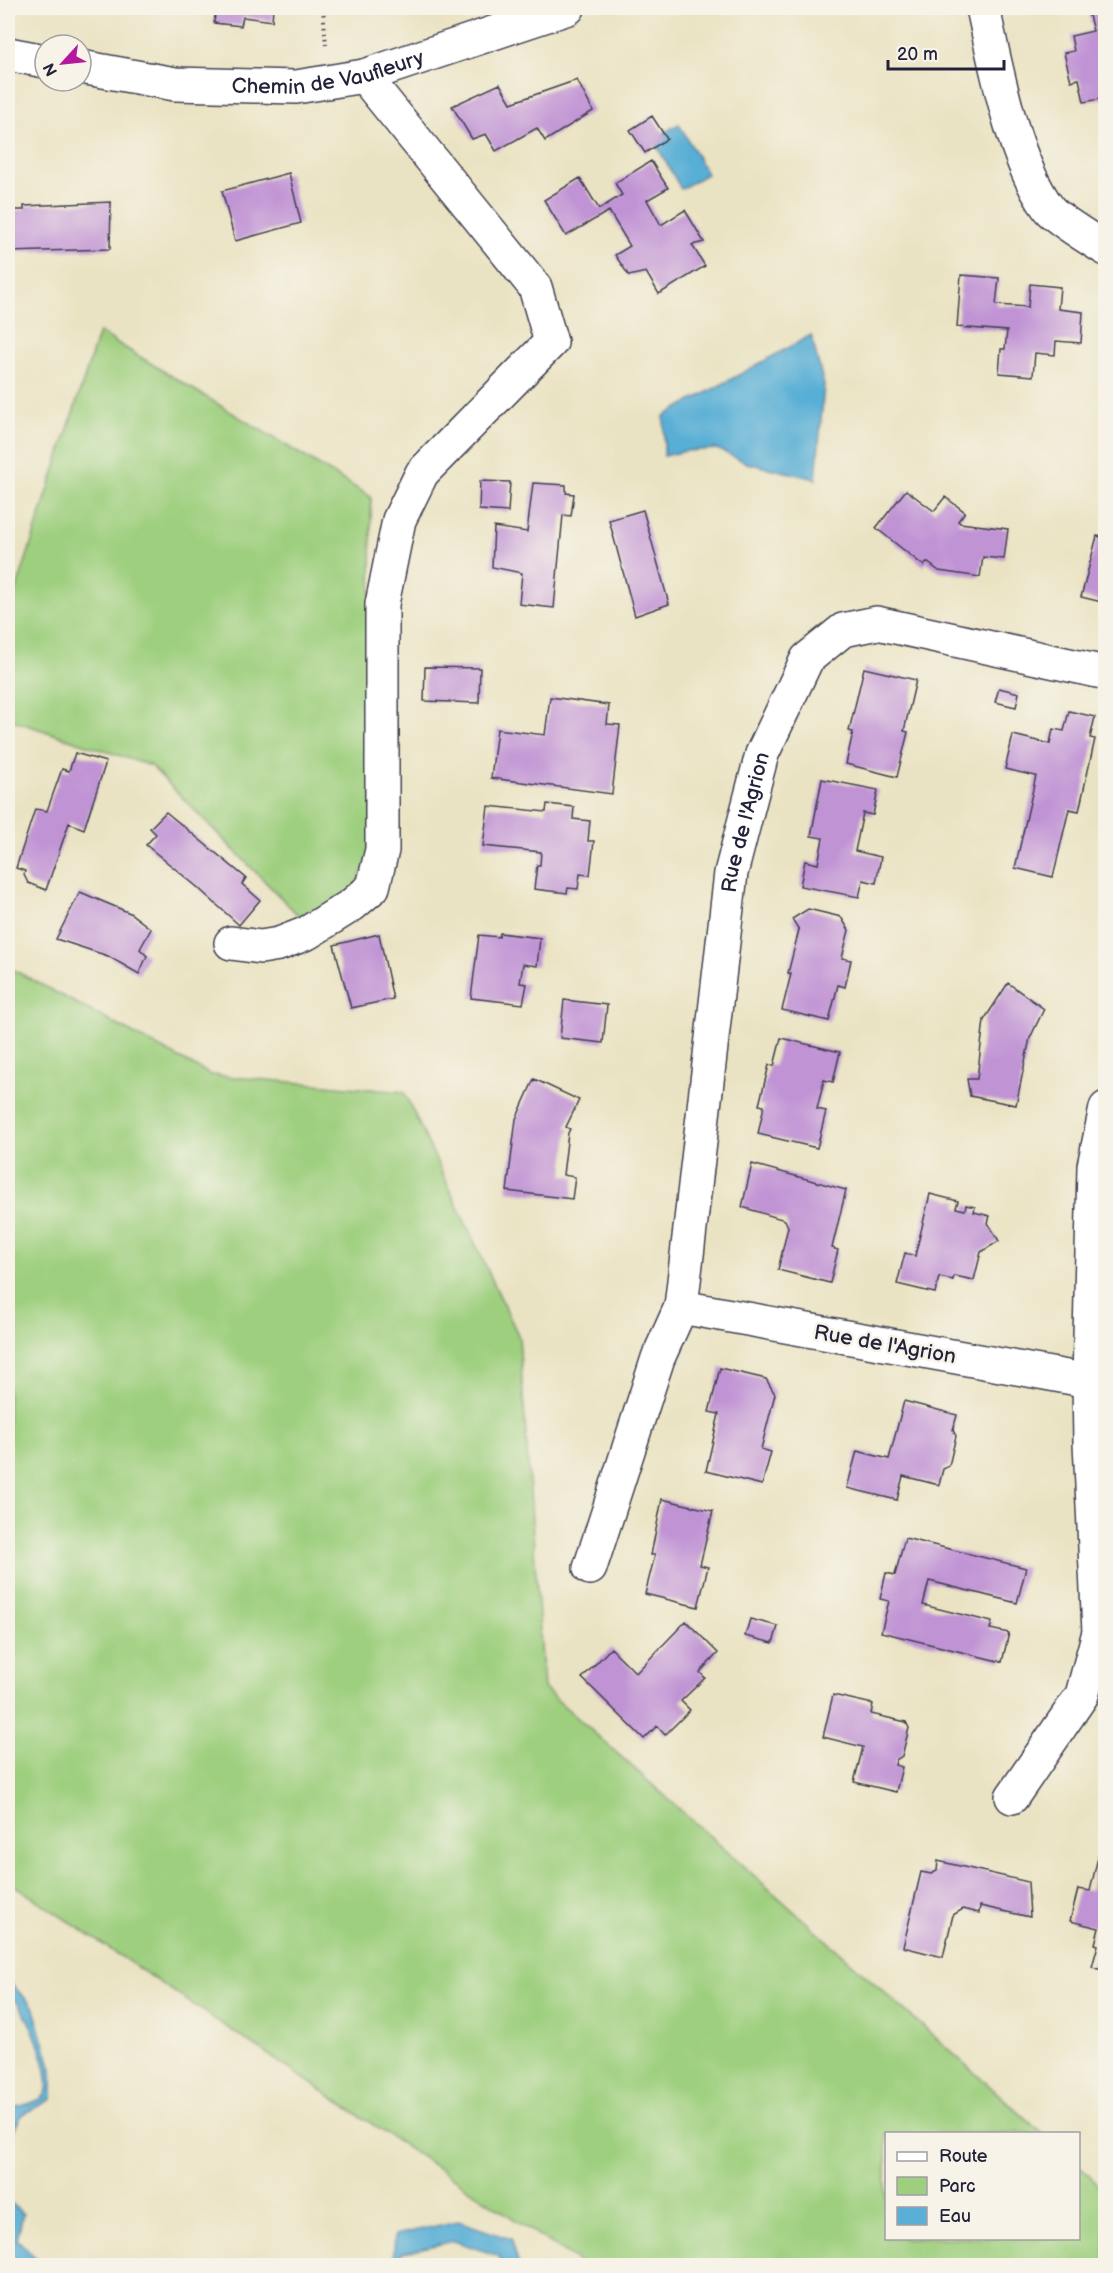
<svg xmlns="http://www.w3.org/2000/svg" width="1113" height="2273" font-family="'Balsamiq Sans',sans-serif">
	<style>
		.green { fill: #9ecf7e; stroke: #60785c; stroke-width: 1.5 }
		.water { fill: #59afd5; stroke: #3e6888; stroke-width: 1.5 }
		.building { fill: #c093d4 }
		.lines { fill: none; stroke-linecap: round; stroke-linejoin: round }
		.minor-casing { stroke: #403f4f; stroke-width: 36 }
		.path { stroke: #403f4f; stroke-width: 4; stroke-dasharray: 1.5 4.5; stroke-linecap: butt }
		.minor { stroke: #fff; stroke-width: 33 }
		.labels { text-anchor: middle; stroke-width: 5; stroke-linejoin: round; paint-order: stroke }
		.street-label { font-size: 21px; fill: #22223b; stroke: #f7f3e8 }
	</style>
	<rect width="100%" height="100%" fill="#f7f3e8"/>
	<filter id="ink" filterUnits="userSpaceOnUse"><feTurbulence type="fractalNoise" baseFrequency=".0167" numOctaves="2"/><feDisplacementMap in="SourceGraphic" scale="12" xChannelSelector="R" yChannelSelector="G"/><feConvolveMatrix kernelMatrix="1 2 1 2 8 2 1 2 1" color-interpolation-filters="sRGB"/></filter>
	<filter id="wash" filterUnits="userSpaceOnUse"><feTurbulence type="fractalNoise" baseFrequency=".008" numOctaves="4" result="noise"/><feDisplacementMap in="SourceGraphic" scale="24" xChannelSelector="R" yChannelSelector="G"/><feGaussianBlur stdDeviation="1.35" result="paint"/><feColorMatrix in="noise" values="0 0 0 0 0 0 0 0 0 0 0 0 0 0 0 0 0 1.4 0 .05"/><feComposite in="paint" operator="in"/></filter>
	<g filter="url(#wash)">
		<rect width="100%" height="100%" fill="#eae3c3"/>
		<!-- green -->
		<path class="green" d="M99,332l272,165 1,325 -3,35 -19,42 -49,19 -150,-152 -143,-47v-103z
			M8,967l203,108 193,17 115,245 25,351 498,445 -156,1v104h192l1,-72 26,25v74h-522l-575,-384z"/>
		<!-- water -->
		<path class="water" d="M679,124l28,50 -26,15 -28,-50z
			M811,335l13,50 -8,94 -69,-16 -30,-14 -31,2 -22,5v-40z
			M8,1981l25,25 19,63v30l-31,16 -13,29v-22l5,-14c9,-3 25,-5 31,-12 12,-15 -12,-71 -21,-85 -4,-7 -10,-13 -15,-18z
			M8,2200l15,14 -6,25 25,26h-21l-13,-13v-20l3,-7 -3,-7z
			M458,2221l53,18 8,26h-16l-4,-9 -45,-15 -53,12v12h-8l2,-30z"/>
		<g id="blocks">
			<!-- building -->
			<path class="building" d="M216,8h57l-1,13 -29,-4 -2,9 -27,-3z
				M1087,8h19v65l-3,1 3,24 -22,4 -5,-23 -8,2 -7,-28 10,-2 -3,-15 22,-5z
				M577,80l16,31 -48,30 -8,-13 -41,23 -10,-17 -14,5 -20,-33 48,-22 11,19z
				M652,116l15,23 -22,14 -15,-23z
				M651,161l17,27 -21,12 14,25 24,-15 19,32 -12,3 13,21 -46,28 -13,-22 -17,4 -14,-21 15,-9 -21,-35 -43,25 -22,-36 36,-22 19,31 23,-14 -7,-12z
				M289,173l12,50 -66,18 -13,-50z
				M111,202l-1,47 -102,3v-42h16v-4z
				M961,275l38,3 -3,27 32,2 2,-23 30,3 -2,22 25,3 -2,31 -25,-2 -1,14 -20,-2 -2,23 -34,-3 2,-24h4l2,-18 -50,-4z
				M480,481l30,1 -2,30 -29,-2z
				M533,483l33,2v8l8,1 -3,22 -8,-1 -9,93 -35,-4 3,-31 -30,-6 2,-40 33,5z
				M906,490l28,21 11,-14 20,15 -7,9 2,2 48,6 -4,30 -21,-2 -3,20 -41,-6 -12,-9 -3,4 -48,-38z
				M643,510l26,94 -34,12 -26,-96z
				M1097,536l9,2v65l-25,-6z
				M425,667l55,1 -1,35 -55,-2z
				M864,668l52,12 -12,51 4,1 -11,45 -51,-13 7,-32 -4,-1z
				M999,688l20,5 -3,14 -21,-5z
				M550,697l59,8 -2,19 13,1 -8,69 -121,-16 6,-49 48,6z
				M1069,711l26,6 -5,21 5,1 -16,72 -10,-2 -16,68 -38,-9 21,-92 -31,-7 8,-34 37,9 3,-15 11,2z
				M75,753l31,9 -22,67 -15,-6 -23,67 -18,-7 -4,-8 1,-4 -9,-3 19,-59 12,2 15,-42 7,2z
				M822,779l56,11 -5,25 -10,-2 -8,38 26,6 -5,26 -13,-3 -4,17 -59,-11 5,-25 13,3 5,-26 -12,-2z
				M547,804l27,3 -1,12 17,2 -2,20h6l-4,34 -10,-1 -2,15 -10,-1 -1,5 -33,-4 3,-24h3l1,-13 -58,-6 5,-40 58,6z
				M166,812l80,66 -4,6 18,16 -21,25 -43,-39 -50,-41 10,-11 -6,-6z
				M80,892l50,21 21,16 -11,20 7,7 -8,18 -31,-18 -52,-17z
				M808,909l33,8 8,13 -7,28 9,2 -6,27 -7,-2 -9,36 -47,-11 9,-36 -3,-1 11,-43 -7,-11z
				M500,933l40,5 -3,28 -14,-2 -3,19 7,1 -4,20 -52,-6 8,-63 20,2z
				M379,934l14,65 -42,9 -17,-63z
				M1008,983l36,26 -14,29 -14,67 -46,-9 -3,-17h10l7,-59z
				M564,1000l43,5 -4,38 -43,-5z
				M781,1038l59,14 -7,30 -9,-2 -7,29 9,2 -9,37 -59,-14 6,-28 -5,-1 10,-40 5,1z
				M534,1079l45,21 -13,27 4,2 -2,4 -5,42 12,2 -3,22 -65,-8 9,-72z
				M752,1164l94,26 -14,58 6,2 -8,33 -52,-13 10,-43 -3,-7 -43,-13z
				M930,1194l28,7 -2,7 9,2 1,-5 9,2 -1,5 16,4 -2,7 11,18 -18,11 -7,28 -20,-4 -1,4 -14,-3 -4,16 -38,-9 8,-31 10,3z
				M720,1368l46,11 9,15 -14,55 10,3 -9,33 -56,-14 13,-57 -10,-2z
				M904,1401l53,14 -4,15 3,6 -7,30 -6,3 -4,16 -36,-9 -6,24 -50,-12 10,-37 32,8z
				M662,1499l51,12 -13,54 8,2 -10,40 -53,-13 10,-39h-4z
				M905,1538l121,30 -9,35 -88,-22 -6,24 69,17 -2,7 19,4 -7,29 -121,-30 8,-31 -9,-2 6,-26 9,2z
				M750,1619l28,7 -5,17 -28,-7z
				M686,1621l32,32 -18,19 5,6 -24,23 9,9 -25,25 -8,-9 -13,13 -62,-61 29,-30 25,25z
				M833,1695l40,9 -2,10 35,8 3,6 -7,28 -6,4 -1,5 7,2 -6,25 -42,-10 9,-35 -40,-10z
				M1099,1853l7,1v117l-14,-4 6,-22 -3,-1 4,-16 -29,-7 8,-32 12,2z
				M938,1861l90,21 2,35 -50,-11 -1,7 -16,-4 -10,6 -10,42 -40,-10 18,-75 10,2 6,-3z"/>
		</g>
	</g>
	<g filter="url(#ink)">
		<use href="#blocks" fill-opacity="0" stroke="#403f4f" stroke-width="1.5"/>
		<g class="lines">
			<defs>
				<g id="minor">
					<path d="M983,8c13,59 30,153 66,201 8,10 44,32 57,40"/>
					<path d="M8,54l37,7"/>
					<path id="s1" d="M81,67l94,17 121,3 68,-11 204,-68"/>
					<path d="M231,943l30,4 18,-3 28,-11 45,-28 21,-18 9,-37v-246l17,-84 23,-47 129,-131 -16,-55 -171,-211"/>
					<path id="s2" d="M1089,1381l-408,-74 50,-434 31,-119 45,-95 36,-29 34,-7 229,50"/>
					<path d="M590,1568l68,-210 23,-51"/>
					<path d="M1012,1797l70,-102 17,-63 -9,-189 -1,-62 5,-215 12,-58"/>
				</g>
			</defs>
			<!-- minor casing -->
			<use href="#minor" class="minor-casing"/>
			<!-- path -->
			<path class="path" d="M323,8l3,37"/>
			<!-- minor -->
			<use href="#minor" class="minor"/>
		</g>
	</g>
	<g class="labels">
		<!-- street labels -->
		<g class="street-label">
			<text dy="7" stroke="none"><textPath href="#s1" startOffset="250">Chemin de Vaufleury</textPath></text>
			<text dy="7" stroke="none"><textPath href="#s2" startOffset="904">Rue de l'Agrion</textPath></text>
			<text transform="translate(885 1344) rotate(10)" y="7">Rue de l'Agrion</text>
		</g>
	</g>
	<!-- margin -->
	<rect width="1113" height="2273" fill="none" stroke="#f7f3e8" stroke-width="30"/>
	<!-- legend -->
	<rect x="885" y="2132" width="195" height="108" fill="#f7f3e8" stroke="#a29fa3" stroke-width="1.5"/>
	<rect x="897" y="2152" width="30" height="9" fill="#ffffff" stroke="#a29fa3" stroke-width="1.5"/>
	<text x="939" y="2162" font-size="18" fill="#22223b">Route</text>
	<rect x="897" y="2177" width="30" height="18" fill="#9ecf7e" stroke="#a29fa3" stroke-width="1.5"/>
	<text x="939" y="2192" font-size="18" fill="#22223b">Parc</text>
	<rect x="897" y="2207" width="30" height="18" fill="#59afd5" stroke="#a29fa3" stroke-width="1.5"/>
	<text x="939" y="2222" font-size="18" fill="#22223b">Eau</text>
	<!-- north arrow -->
	<g transform="translate(63 63) rotate(243)"><circle r="28" fill="#f7f3e8" stroke="#a29fa3" stroke-width="1.5"/>
	<path d="M0-4.5L10 22L0 15L-10 22Z" fill="#b5179e"/>
	<text y="-9" font-size="16" font-weight="bold" text-anchor="middle" fill="#22223b">N</text>
	</g>
	<!-- scale -->
	<path d="M888 60v9h116v-9" fill="none" stroke="#22223b" stroke-width="3"/>
	<text x="897" y="60" font-size="18" fill="#22223b" stroke="#f7f3e8" stroke-width="4.5" paint-order="stroke">20 m</text>
</svg>
